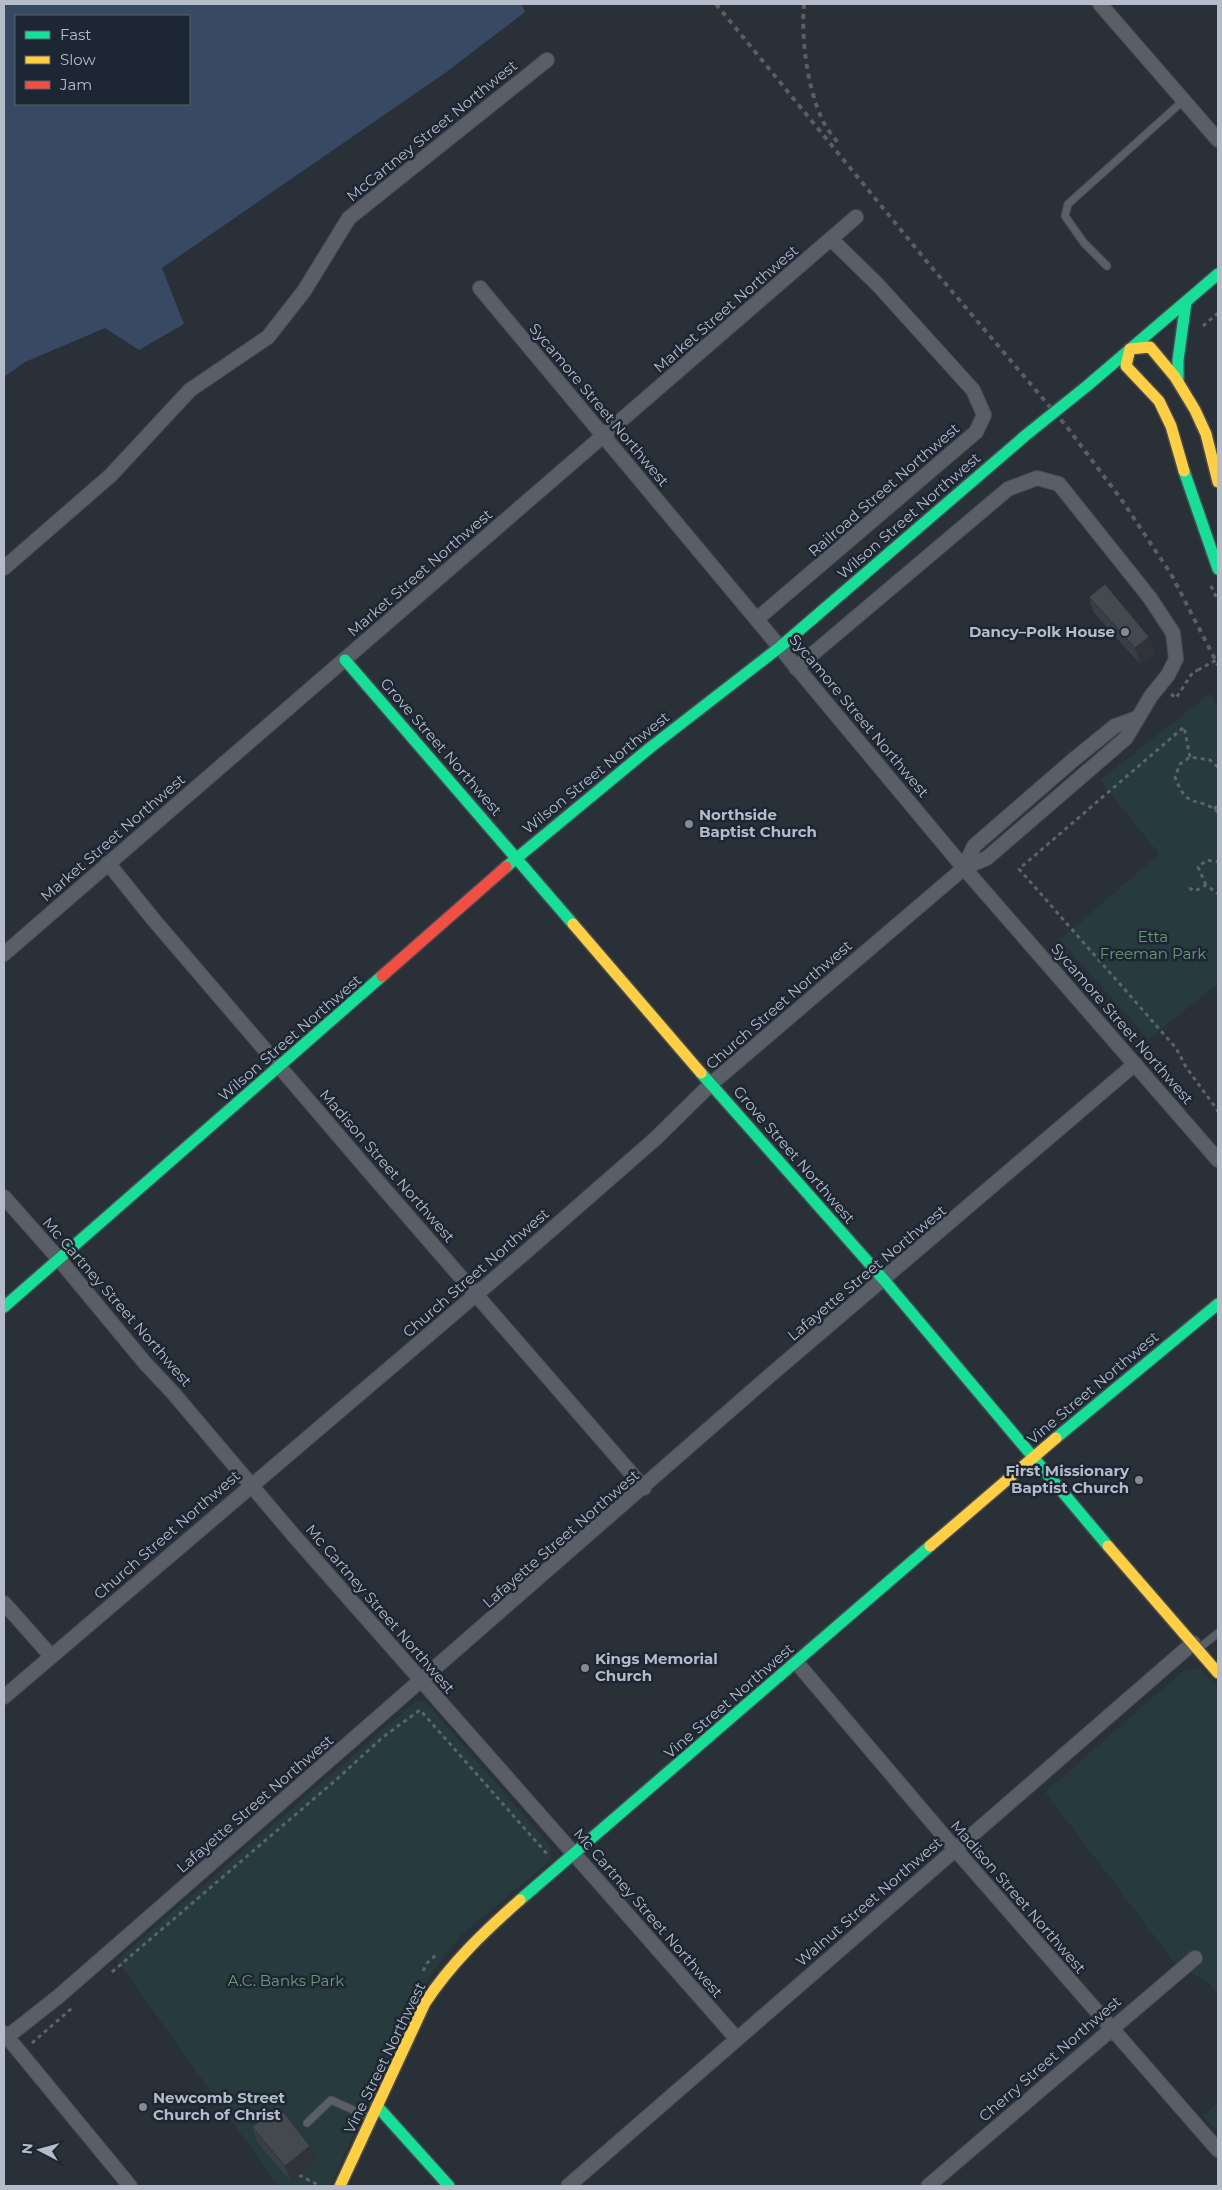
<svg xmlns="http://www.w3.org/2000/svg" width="1222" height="2190" font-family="Montserrat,sans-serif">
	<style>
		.green { fill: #273a3e }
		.water { fill: #384963; fill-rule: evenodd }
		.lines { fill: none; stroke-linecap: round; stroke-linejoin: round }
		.lane-casing { stroke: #484c53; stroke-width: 9 }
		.street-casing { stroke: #484c53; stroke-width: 16 }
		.fast-casing { stroke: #484c53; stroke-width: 14 }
		.slow-casing { stroke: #484c53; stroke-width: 14 }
		.jam-casing { stroke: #484c53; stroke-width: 14 }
		.path { stroke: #5d636a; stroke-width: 3; stroke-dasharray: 4 4; stroke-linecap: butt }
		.lane { stroke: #5a5e66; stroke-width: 7 }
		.street { stroke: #5a5e66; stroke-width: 14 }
		.fast { stroke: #16e098; stroke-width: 11 }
		.slow { stroke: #ffcf43; stroke-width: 11 }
		.jam { stroke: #f24e42; stroke-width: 11 }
		.rail { stroke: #595d64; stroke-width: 4; stroke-dasharray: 5 5; stroke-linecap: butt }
		.fast-bridge-casing { stroke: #474c53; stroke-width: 14; stroke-linecap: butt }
		.path-bridge { stroke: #5d636a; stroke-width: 3; stroke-dasharray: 4 4; stroke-linecap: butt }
		.fast-bridge { stroke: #16e098; stroke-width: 11 }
		.wall { fill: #3a3f45 }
		.shaded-wall { fill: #303338 }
		.building { fill: #444950; stroke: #303338 }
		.poi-dot { fill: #848b96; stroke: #1d2633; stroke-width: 2 }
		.labels { text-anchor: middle; stroke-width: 5; stroke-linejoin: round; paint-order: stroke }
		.street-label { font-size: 15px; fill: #b4bcc9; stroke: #1d2633 }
		.poi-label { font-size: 15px; font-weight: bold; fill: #b4bcc9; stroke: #1d2633; text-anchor: start }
		.park-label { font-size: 15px; fill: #6b9a76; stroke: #1d2633 }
	</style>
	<rect width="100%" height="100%" fill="#2a3038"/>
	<!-- green -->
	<path class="green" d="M1211,693l7,17v274l-70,55 -88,-99 99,-86 -59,-74z
		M1200,1668l18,20v306l-9,-10 -34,-21 -130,-171 138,-121z
		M416,1701l10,1 124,144 1,14 -91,76 -41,55 -89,195h-52l-161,-226z
		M1218,2102v30l-15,-16z"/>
	<!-- water -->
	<path class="water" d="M4,4h517l4,8 -80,61 -283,195 22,56 -45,26 -34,-22 -80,34 -21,15zM16,16h173v88h-173z"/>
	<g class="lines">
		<defs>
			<path id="lane" d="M1107,266l-23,-23 -19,-27 3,-12 116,-104
				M1198,1649l20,-16
				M307,2123l24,-23 38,17"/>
			<path id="street" d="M1100,4l118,136
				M480,288l484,580 254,292
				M4,568l107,-93 79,-85 78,-53 36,-46 45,-73 198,-158
				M757,619l219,-187 8,-17 -11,-25 -95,-105 -47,-46
				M108,863l45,56 220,257 271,312
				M964,868l10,-22 98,-85 43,-35 22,-8
				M4,954l852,-737
				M4,1197l54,61 87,105 29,31 121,143 442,502
				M4,1603l47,53
				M797,1663l158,186 263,301
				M4,1697l523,-446 128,-112 56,-55 253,-216 23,-10 139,-120 25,-42 17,-21 8,-16 -3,-26 -23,-35 -91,-114 -22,-6 -29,11 -212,179
				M4,2033l126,153
				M7,2037l52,-41 715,-624 361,-308
				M568,2186l625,-543
				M928,2186l267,-228"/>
			<path id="fast" d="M1178,380v-20l8,-58
				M1087,386l131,-112
				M1184,471l34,98
				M345,660l228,264
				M506,867l145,-120 129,-100 246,-212
				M701,1073l183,207 224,266
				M4,1307l378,-331
				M1056,1438l162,-134
				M520,1900l410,-354
				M377,2106l72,80"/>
			<path id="slow" d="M1184,471l-13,-45 -12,-25 -33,-35 4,-17 20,-2 25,30 20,33 11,24 12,48
				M573,924l128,149
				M930,1546l126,-108
				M1108,1546l110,127
				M340,2186l85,-183c26,-40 60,-72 95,-103"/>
			<path id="jam" d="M382,976l124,-109"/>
		</defs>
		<!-- lane casing -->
		<use href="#lane" class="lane-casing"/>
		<!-- street casing -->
		<use href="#street" class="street-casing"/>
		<!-- fast casing -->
		<use href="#fast" class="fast-casing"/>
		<!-- slow casing -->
		<use href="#slow" class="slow-casing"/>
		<!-- jam casing -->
		<use href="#jam" class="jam-casing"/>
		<!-- path -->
		<path class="path" d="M1203,326l15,-13
			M1211,586l7,15
			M1171,694l5,4 17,-26 5,-2
			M1190,757l-6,-30 -165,142 157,179 10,19 32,44
			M1218,767l-8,-7 -20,-3 -10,7 -5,13c13,35 21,17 43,35
			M1214,809l4,-4
			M1206,885l-8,-18 9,-7 11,2
			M1189,888l6,3 11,-6 12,9
			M423,1971l4,-8 9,-8
			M112,1972l225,-193 46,-42 37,-27 127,144
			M32,2043l40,-35
			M299,2175l21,11"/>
		<!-- lane -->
		<use href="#lane" class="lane"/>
		<!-- street -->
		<use href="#street" class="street"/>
		<!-- fast -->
		<use href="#fast" class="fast"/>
		<!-- slow -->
		<use href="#slow" class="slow"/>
		<!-- jam -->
		<use href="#jam" class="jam"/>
		<!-- rail -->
		<path class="rail" d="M716,4l212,259 139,164 54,72 50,75 47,91
			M804,4c-3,35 3,84 19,117 3,7 10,15 15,22"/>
		<defs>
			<path id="fast-bridge" d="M1026,435l61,-49"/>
		</defs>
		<!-- fast-bridge casing -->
		<use href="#fast-bridge" class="fast-bridge-casing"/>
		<!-- path-bridge -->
		<path class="path-bridge" d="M1198,670l20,-11"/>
		<!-- fast-bridge -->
		<use href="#fast-bridge" class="fast-bridge"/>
	</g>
	<!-- wall -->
	<path class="wall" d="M1089,597l60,40 6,16 -15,11 -46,-51z
		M252,2127l58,19 6,15 -25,21 -34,-40z"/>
	<!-- shaded-wall -->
	<path class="shaded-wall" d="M1149,637l6,16 -15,11 -5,-16z
		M310,2146l6,15 -25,21 -6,-16z"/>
	<!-- building -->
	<path class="building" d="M1105,584l44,53 -14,11 -46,-51z
		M278,2105l32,41 -25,20 -33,-39z"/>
	<!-- markers -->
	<g class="poi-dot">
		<circle cx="1125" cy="632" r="5"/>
		<circle cx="689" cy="824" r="5"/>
		<circle cx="1139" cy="1480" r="5"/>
		<circle cx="585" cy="1668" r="5"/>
		<circle cx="143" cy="2107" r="5"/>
	</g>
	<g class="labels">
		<!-- street labels -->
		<g class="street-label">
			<text transform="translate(432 131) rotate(-39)" y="5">McCartney Street Northwest</text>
			<text transform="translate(726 309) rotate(-41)" y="5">Market Street Northwest</text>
			<text transform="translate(599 405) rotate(50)" y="5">Sycamore Street Northwest</text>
			<text transform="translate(884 490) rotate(-41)" y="5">Railroad Street Northwest</text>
			<text transform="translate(909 516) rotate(-41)" y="5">Wilson Street Northwest</text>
			<text transform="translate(420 573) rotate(-41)" y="5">Market Street Northwest</text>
			<text transform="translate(859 716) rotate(50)" y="5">Sycamore Street Northwest</text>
			<text transform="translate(441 747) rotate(49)" y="5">Grove Street Northwest</text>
			<text transform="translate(596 773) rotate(-39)" y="5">Wilson Street Northwest</text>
			<text transform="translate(113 838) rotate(-41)" y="5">Market Street Northwest</text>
			<text transform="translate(779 1005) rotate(-41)" y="5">Church Street Northwest</text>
			<text transform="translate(1122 1024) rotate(49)" y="5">Sycamore Street Northwest</text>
			<text transform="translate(290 1038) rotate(-41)" y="5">Wilson Street Northwest</text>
			<text transform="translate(794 1155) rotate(49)" y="5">Grove Street Northwest</text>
			<text transform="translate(387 1166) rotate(49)" y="5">Madison Street Northwest</text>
			<text transform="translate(476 1273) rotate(-41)" y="5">Church Street Northwest</text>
			<text transform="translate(867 1273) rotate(-40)" y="5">Lafayette Street Northwest</text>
			<text transform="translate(117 1302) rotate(49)" y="5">Mc Cartney Street Northwest</text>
			<text transform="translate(1093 1388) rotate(-40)" y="5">Vine Street Northwest</text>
			<text transform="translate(167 1535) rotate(-41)" y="5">Church Street Northwest</text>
			<text transform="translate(561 1539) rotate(-41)" y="5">Lafayette Street Northwest</text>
			<text transform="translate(380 1609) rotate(49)" y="5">Mc Cartney Street Northwest</text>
			<text transform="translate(729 1701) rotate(-41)" y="5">Vine Street Northwest</text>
			<text transform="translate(255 1804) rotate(-41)" y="5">Lafayette Street Northwest</text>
			<text transform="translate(1018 1897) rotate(49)" y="5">Madison Street Northwest</text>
			<text transform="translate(869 1902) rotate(-41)" y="5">Walnut Street Northwest</text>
			<text transform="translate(648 1913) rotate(49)" y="5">Mc Cartney Street Northwest</text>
			<text transform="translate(385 2058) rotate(-64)" y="5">Vine Street Northwest</text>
			<text transform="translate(1050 2059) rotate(-41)" y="5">Cherry Street Northwest</text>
		</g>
		<!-- poi labels -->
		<g class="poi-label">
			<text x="1115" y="637" text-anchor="end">Dancy–Polk House</text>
			<text x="699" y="820">Northside<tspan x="699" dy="17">Baptist Church</tspan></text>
			<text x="1129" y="1476" text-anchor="end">First Missionary<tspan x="1129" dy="17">Baptist Church</tspan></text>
			<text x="595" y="1664">Kings Memorial<tspan x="595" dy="17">Church</tspan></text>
			<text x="153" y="2103">Newcomb Street<tspan x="153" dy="17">Church of Christ</tspan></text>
		</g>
		<!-- park labels -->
		<g class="park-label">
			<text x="1153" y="942">Etta<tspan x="1153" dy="17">Freeman Park</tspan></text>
			<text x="286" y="1986">A.C. Banks Park</text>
		</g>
	</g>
	<!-- border -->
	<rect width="1222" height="2190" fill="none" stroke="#b4bcc9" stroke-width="10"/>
	<!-- legend -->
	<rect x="15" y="15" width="175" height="90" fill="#1d2633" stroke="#59626f"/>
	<rect x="25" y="31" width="25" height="8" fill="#16e098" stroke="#59626f"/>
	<text x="60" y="40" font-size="15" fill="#b4bcc9">Fast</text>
	<rect x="25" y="56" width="25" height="8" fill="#ffcf43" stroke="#59626f"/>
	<text x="60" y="65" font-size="15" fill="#b4bcc9">Slow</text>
	<rect x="25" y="81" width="25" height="8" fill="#f24e42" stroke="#59626f"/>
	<text x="60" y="90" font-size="15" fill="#b4bcc9">Jam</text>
	<!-- north arrow -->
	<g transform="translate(40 2150) rotate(276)" stroke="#1d2633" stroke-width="4" paint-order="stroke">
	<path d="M0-4L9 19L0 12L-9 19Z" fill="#b4bcc9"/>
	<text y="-8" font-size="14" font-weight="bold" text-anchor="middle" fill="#b4bcc9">N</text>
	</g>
</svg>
